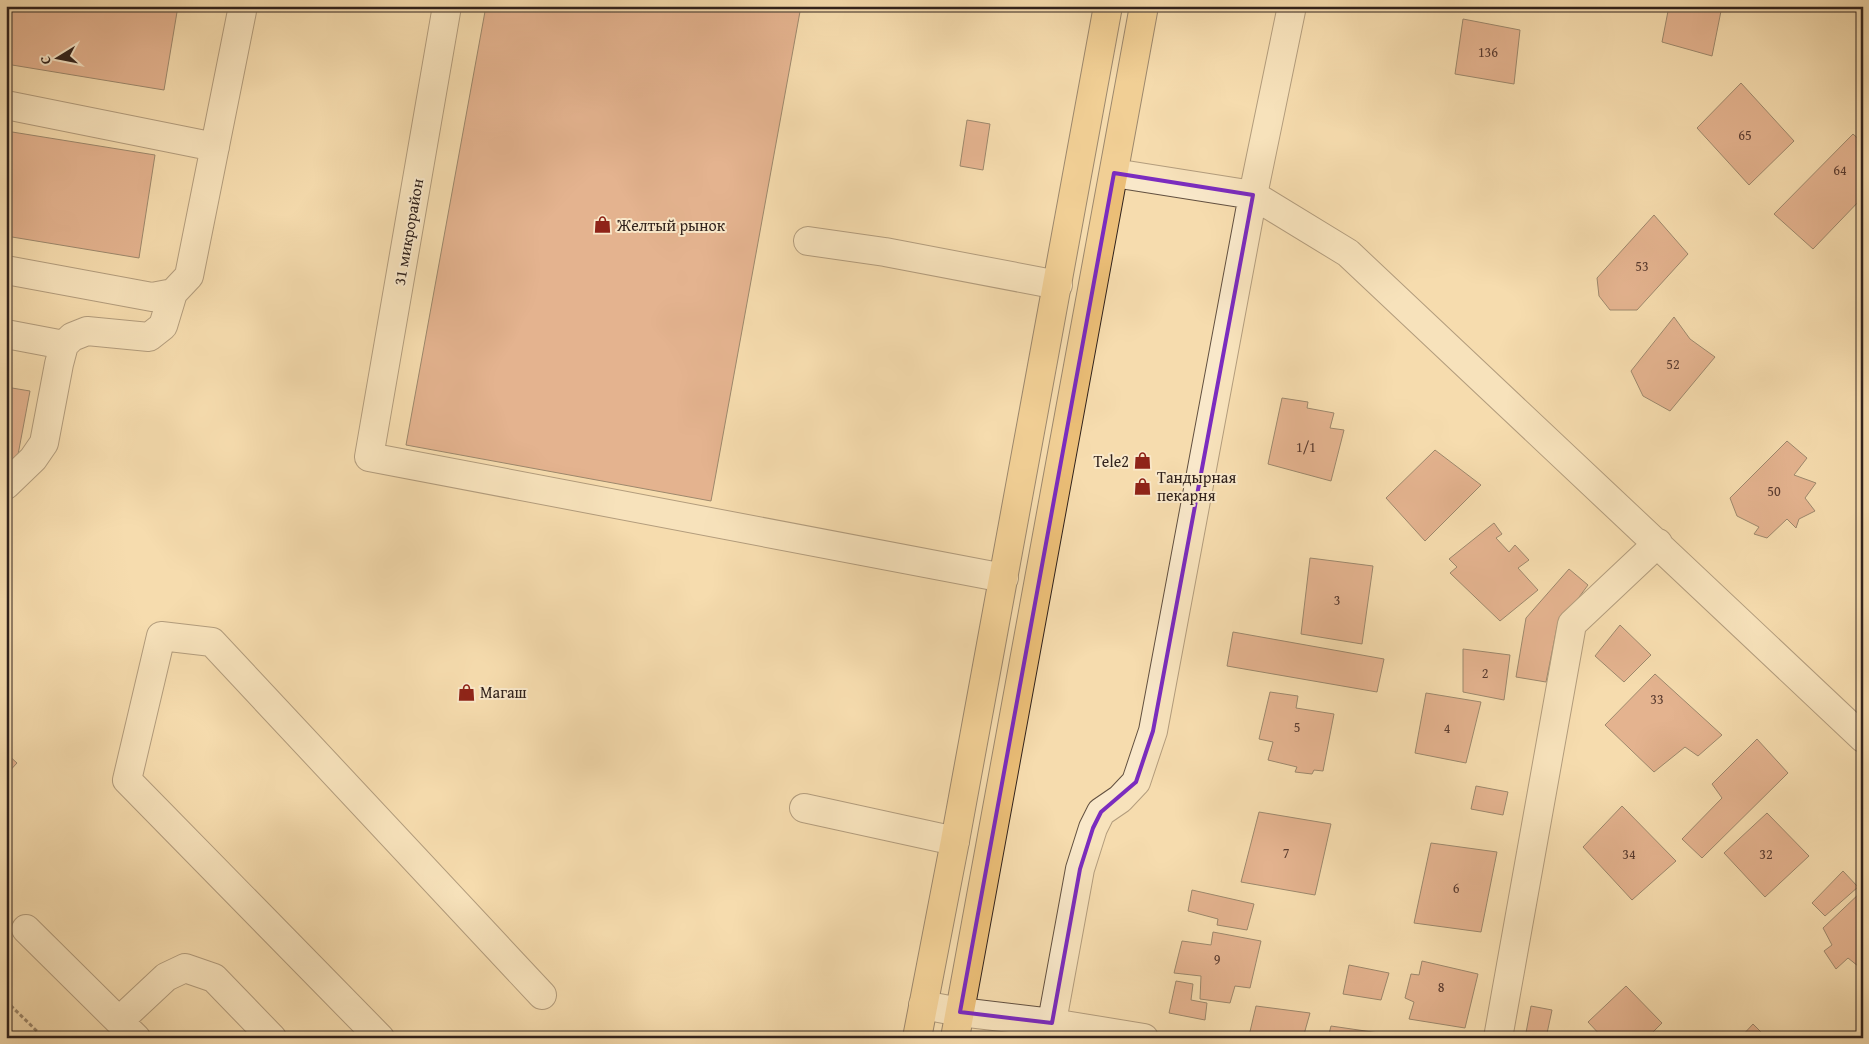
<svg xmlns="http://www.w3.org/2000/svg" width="1869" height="1044" font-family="'Gentium Book Plus',serif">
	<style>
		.building { fill: #cf8268; stroke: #31221c }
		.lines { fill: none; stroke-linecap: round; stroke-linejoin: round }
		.minor-casing { stroke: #625040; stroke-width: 30 }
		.major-casing { stroke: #31221c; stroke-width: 30 }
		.path { stroke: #31221c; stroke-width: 3; stroke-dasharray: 4 2.5; stroke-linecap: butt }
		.minor { stroke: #f9e8ca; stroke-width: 28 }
		.major { stroke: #ebbe77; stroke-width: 28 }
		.marked { fill: none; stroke: #7b2cbf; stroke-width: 4; stroke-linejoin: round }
		.labels { text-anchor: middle; stroke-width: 4; stroke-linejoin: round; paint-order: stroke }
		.number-label { font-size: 14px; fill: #583a2f }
		.poi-label { font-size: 16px; fill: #31221c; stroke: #f9e8ca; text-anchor: start }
		.street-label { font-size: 16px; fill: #31221c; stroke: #f9e8ca }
	</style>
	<rect width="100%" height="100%" fill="#f6dcae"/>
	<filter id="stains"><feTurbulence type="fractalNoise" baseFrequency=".004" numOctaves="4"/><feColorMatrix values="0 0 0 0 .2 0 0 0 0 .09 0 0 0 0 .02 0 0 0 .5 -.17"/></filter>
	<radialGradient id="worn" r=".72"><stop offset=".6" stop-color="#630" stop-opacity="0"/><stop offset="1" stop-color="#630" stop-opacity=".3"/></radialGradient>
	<!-- building -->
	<path class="building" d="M6,6h172l-14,84 -158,-26z
		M486,6h315l-90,495 -305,-56z
		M1669,6h53l-10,50 -50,-14z
		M1463,19l57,11 -6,54 -59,-10z
		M1741,83l53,58 -45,44 -52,-57z
		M967,120l23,4 -7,46 -23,-4z
		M6,131l149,24 -16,103 -133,-22z
		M1853,134l10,9v54l-50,52 -39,-35z
		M1654,215l34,39 -51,56h-27l-11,-14 -2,-18z
		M1674,317l16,22 25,18 -45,54 -27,-15 -12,-25z
		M6,387l24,4 -13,69 -11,-2z
		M1282,398l26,4 -1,6 27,5 -4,15 14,2 -13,51 -63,-17z
		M1787,441l20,17 -13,17 22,8 -11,15 10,13 -16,8 -3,9 -9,-9 -20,19 -13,-4 5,-7 -22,-11 -7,-18z
		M1435,450l46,35 -56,56 -39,-43z
		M1494,523l8,11 -6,4 13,14 6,-7 14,15 -11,8 20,22 -38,31 -50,-48 7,-6 -8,-8z
		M1310,558l63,8 -11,78 -61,-10z
		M1569,569l19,16 -31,42 -11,55 -30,-5 10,-59z
		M1620,625l31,30 -27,27 -29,-26z
		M1233,632l151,27 -7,33 -150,-26z
		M1463,649l47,6 -6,45 -41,-8z
		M1655,674l67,61 -24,21 -13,-9 -31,25 -49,-47z
		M1270,692l28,4 -2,12 38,6 -11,57 -9,-1 -2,4 -17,-2 2,-5 -29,-7 5,-18 -14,-3z
		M1426,693l55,9 -15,61 -51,-10z
		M1757,739l31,34 -86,85 -20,-19 40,-41 -10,-14z
		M6,753l11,10 -11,12z
		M1476,786l32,6 -5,23 -32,-6z
		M1622,806l54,55 -44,39 -49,-53z
		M1259,812l72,12 -16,71 -74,-13z
		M1767,813l42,43 -44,41 -41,-44z
		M1431,843l66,9 -16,80 -67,-9z
		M1843,871l15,16 -33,29 -13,-13z
		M1192,890l62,14 -7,26 -30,-5 1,-6 -30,-8z
		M1862,891l1,79 -15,-12 -12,11 -12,-18 8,-6 -9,-17z
		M1213,932l48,9 -11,47 -15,-2 -5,17 -30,-4 1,-23 -27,-3 8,-32 29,4z
		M1422,961l56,13 -13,54 -56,-9 5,-17 -9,-4 6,-24 8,1z
		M1349,965l40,8 -8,27 -38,-6z
		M1176,981l17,3 -2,16 16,3 -2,17 -36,-7z
		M1626,986l36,37 -15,15h-44l-15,-16z
		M1256,1006l54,7 -7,25 -54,-2z
		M1531,1006l21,4 -6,28h-21z
		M1753,1024l14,14h-27z
		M1331,1026l62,9 -1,3h-64z"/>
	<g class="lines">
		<defs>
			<path id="minor" d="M447,6l-78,451 635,121
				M6,105l209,42
				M1114,173l139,22 95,58 515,485
				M808,241l77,11 173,33
				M6,270l146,27 21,-4 16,-17 53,-265 -1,-5
				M6,334l58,11
				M6,485l27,-26 11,-16 15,-79 5,-19 8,-8 15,-6 62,6 14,-11 10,-33
				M804,808l151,33
				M26,929l110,109
				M923,1005l37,7 92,11 92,15
				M119,1021l47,-44 19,-9 29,10 58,60
				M380,1038l-253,-258 34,-144 51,6 330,353
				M1049,1038l31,-169 13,-41 8,-16 19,-13 16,-17 17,-51 100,-536 39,-189
				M1498,1038l74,-414 86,-81"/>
			<path id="major" d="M917,1038l38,-197 153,-835
				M955,1038l189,-1032"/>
		</defs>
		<!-- minor casing -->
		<use href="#minor" class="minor-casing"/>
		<!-- major casing -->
		<use href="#major" class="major-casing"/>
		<!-- path -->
		<path class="path" d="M6,1001l38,37"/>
		<!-- minor -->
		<use href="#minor" class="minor"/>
		<!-- major -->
		<use href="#major" class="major"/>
	</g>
	<!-- marked area -->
	<path d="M0 0H1869V1044H0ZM1114,173l139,22 -100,536 -17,51 -35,30 -8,16 -13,41 -28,154 -92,-11z" fill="#f6dcae" fill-opacity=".55" fill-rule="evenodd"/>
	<path class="marked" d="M1114,173l139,22 -100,536 -17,51 -35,30 -8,16 -13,41 -28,154 -92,-11z"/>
	<!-- icons -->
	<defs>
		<symbol id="shop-bare" viewBox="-9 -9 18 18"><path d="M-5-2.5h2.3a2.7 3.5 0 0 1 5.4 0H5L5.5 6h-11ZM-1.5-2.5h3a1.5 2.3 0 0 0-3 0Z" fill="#8f2418" stroke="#f9e8ca" stroke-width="2.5" paint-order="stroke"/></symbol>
	</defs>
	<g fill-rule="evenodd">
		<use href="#shop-bare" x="590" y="212" width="25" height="25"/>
		<use href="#shop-bare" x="1130" y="448" width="25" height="25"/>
		<use href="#shop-bare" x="1130" y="474" width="25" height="25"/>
		<use href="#shop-bare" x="454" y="680" width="25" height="25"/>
	</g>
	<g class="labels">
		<!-- number labels -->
		<g class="number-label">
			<text x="1488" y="57">136</text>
			<text x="1745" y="140">65</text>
			<text x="1840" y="175">64</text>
			<text x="1642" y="271">53</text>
			<text x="1673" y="369">52</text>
			<text x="1306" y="452">1/1</text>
			<text x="1774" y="496">50</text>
			<text x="1337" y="605">3</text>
			<text x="1485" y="678">2</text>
			<text x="1657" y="704">33</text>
			<text x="1297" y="732">5</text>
			<text x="1447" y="733">4</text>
			<text x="1286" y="858">7</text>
			<text x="1629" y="859">34</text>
			<text x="1766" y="859">32</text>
			<text x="1456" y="893">6</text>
			<text x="1217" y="964">9</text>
			<text x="1441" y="992">8</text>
		</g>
		<!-- poi labels -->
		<g class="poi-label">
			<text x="617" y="231">Желтый рынок</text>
			<text x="1129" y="467" text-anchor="end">Tele2</text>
			<text x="1157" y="483">Тандырная<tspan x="1157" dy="18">пекарня</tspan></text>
			<text x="480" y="698">Магаш</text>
		</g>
		<!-- street labels -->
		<g class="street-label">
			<text transform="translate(408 232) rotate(-80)" y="6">31 микрорайон</text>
		</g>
	</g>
	<!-- margin -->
	<rect width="1869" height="1044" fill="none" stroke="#f6dcae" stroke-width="25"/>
	<rect x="8" y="8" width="1854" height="1029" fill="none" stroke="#31221c" stroke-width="2.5"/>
	<rect x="12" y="12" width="1844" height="1019" fill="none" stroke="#31221c"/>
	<!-- north arrow -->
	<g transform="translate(58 58) rotate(260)" stroke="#f9e8ca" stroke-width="4" paint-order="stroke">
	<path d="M0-4L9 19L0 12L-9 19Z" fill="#31221c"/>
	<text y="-8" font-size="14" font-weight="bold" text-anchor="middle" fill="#31221c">С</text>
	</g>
	<rect width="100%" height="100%" filter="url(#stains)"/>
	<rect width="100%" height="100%" fill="url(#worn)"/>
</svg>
